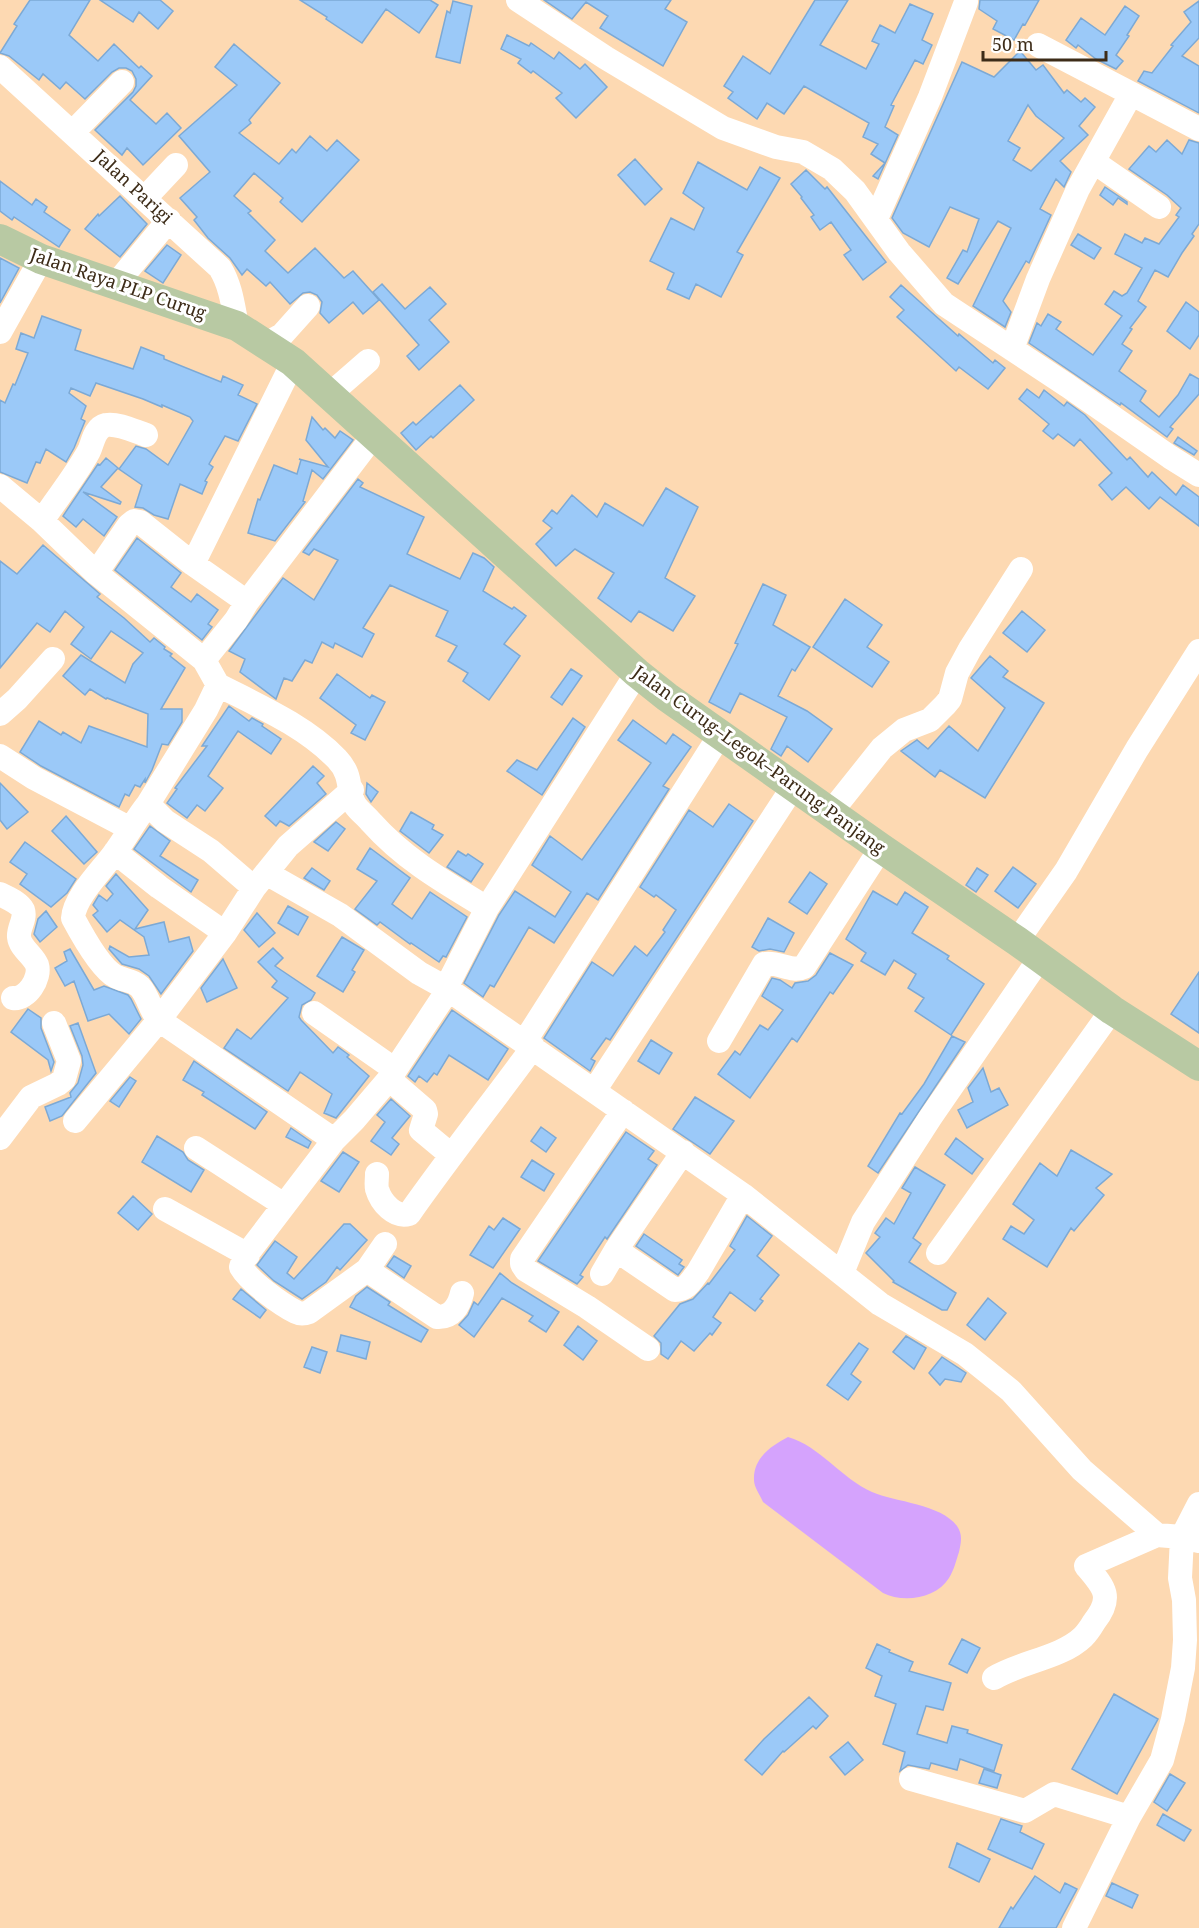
<svg xmlns="http://www.w3.org/2000/svg" width="1199" height="1928" font-family="'Noto Serif',serif">
	<style>
		.water { fill: #d5a3fd }
		.building { fill: #9bc9f8; stroke: #7ca9d5; stroke-width: 1.5; fill-rule: evenodd }
		.lines { fill: none; stroke-linecap: round; stroke-linejoin: round }
		.minor { stroke: #fff; stroke-width: 24 }
		.major { stroke: #b8c9a3; stroke-width: 30 }
		.labels { text-anchor: middle; stroke-width: 6; stroke-linejoin: round; paint-order: stroke }
		.street-label { font-size: 18px; fill: #3d2c18; stroke: #fff }
	</style>
	<rect width="100%" height="100%" fill="#fdd9b2"/>
	<!-- water -->
	<path class="water" d="M788,1437c32,9 54,42 84,55 23,10 69,12 85,34 6,9 4,16 2,26 -3,9 -5,18 -10,26 -13,21 -46,25 -66,15l-120,-91c-3,-7 -9,-15 -9,-22 -1,-22 17,-34 34,-43z"/>
	<!-- building -->
	<path class="building" d="M30,0h60l-21,35 29,26 16,-17 25,24 2,-2 11,10 -22,24 26,24 11,-11 14,15 -38,37 -16,-17 -5,7 -27,-25 38,-38 3,-6v-7l-4,-8 -6,-3h-7l-7,4 -27,27 -19,-17 -6,7 -17,-15 -4,6 -30,-24 -9,-3 17,-27 -3,-2z
		M100,0h60l13,11 -15,18 -19,-17 -6,10z
		M300,0h130l8,5 -19,28 -33,-24 -24,34 -36,-24 1,-2z
		M544,0h127l-6,9 22,13 -24,44 -63,-38 8,-12 -22,-14 -14,17z
		M815,0h33l-28,45 46,24 13,-25 -7,-3 8,-16 15,8 15,-29 23,10 -11,26 10,5 -9,19 -8,-4 -24,45 3,1 -9,21 13,8 -20,44 -5,-3 12,-13 -14,-9 7,-10 -15,-7 6,-14 -65,-37 -20,28 -17,-11 -10,16 -29,-21 5,-6 -9,-6 19,-30 27,18z
		M980,0h59l-14,25 -2,-1 -9,16 -21,-11 4,-8 -18,-12z
		M453,1l19,5 -12,57 -24,-6 11,-46 3,2z
		M1199,1v37l-17,18 17,10v47l-61,-32 6,-10 8,2 21,-27 -2,-1 20,-23 -7,-10z
		M1125,6l14,10 -12,19 2,1 -13,19 7,6 -7,8 -20,-10 -18,-14 -2,3 -10,-8 15,-22 24,17z
		M507,35l22,11 2,-3 23,16 5,-7 21,17 5,-5 22,23 -31,31 -20,-20 6,-5 -29,-22 -2,2 -13,-10 3,-4 -20,-10z
		M234,44l46,39 -31,37 2,3 -12,10 40,31 13,-15 4,4 14,-17 17,15 10,-11 22,20 -57,62 -22,-20 3,-4 -29,-25 -20,23 17,15 -3,2 27,27 -10,11 23,22 27,-25 29,30 9,-7 26,29 -16,14 -10,-12 -24,21 -9,-10 2,-11 -5,-7 -7,-3 -7,1 -13,11 -20,-22 -4,4 -19,-17 -5,6 -12,-17 -22,-20 -14,-18 3,-3 -17,-19 30,-26 -31,-36 58,-51 -22,-18z
		M1020,51l16,19 7,-5 21,28 3,-3 14,12 4,-4 10,9 -16,19 9,9 -28,26 11,11 -7,15 -8,-8 -16,30 11,6 -22,48 -3,-2 -23,40 8,11 -6,15 -32,-21 38,-78 -13,-7 -40,63 -11,-6 16,-28 4,2 12,-33 -29,-12 -21,40 -26,-14 -11,-15 70,-156 32,15zM1028,105l8,11 28,22 -33,33 -18,-11 7,-12 -12,-7z
		M1167,140l15,14 7,-14 10,3v81l-7,10 2,2 -12,17 -14,24 -13,-7 -17,31 8,6 -16,21 2,1 -10,15 10,7 -13,20 27,20 -6,10 19,16 19,-22 12,-21 9,5v15l-29,33 3,2 -6,8 -46,-34 -1,2 -91,-62 8,-20 4,3 7,-12 13,8 -5,7 37,26 29,-39 -17,-12 9,-13 8,5 5,-3 15,-25 -27,-14 10,-20 17,9 3,-5 14,6 20,-27 -3,-2 5,-7 -14,-13 -38,-26 20,-23 7,6z
		M635,159l27,30 -17,16 -27,-30z
		M698,162l49,28 13,-23 20,11 -43,74 6,3 -22,42 -25,-13 -7,15 -22,-10 7,-16 -24,-12 21,-43 23,12 10,-22 -21,-15z
		M806,170l19,19 2,-2 59,75 -23,18 -19,-25 7,-5 -20,-28 -11,8 -9,-13 3,-2 -13,-17 1,-1 -11,-13z
		M0,181l32,24 4,-6 11,8 -3,5 26,18 -11,17 -45,-30 -2,3 -12,-9z
		M1105,187l22,15v2l-9,-6 -5,7 -13,-10z
		M120,196l27,28 -27,33 -35,-28 13,-15 1,2z
		M1078,234l23,14 -7,11 -23,-14z
		M167,245l14,10 -18,28 -18,-12z
		M0,258l19,10 -19,35z
		M382,284l23,25 25,-22 16,17 -17,16 20,22 -30,28 -12,-14 12,-11 -46,-53z
		M901,285l57,51 1,-2 34,29 2,-3 10,8 -17,21 -29,-22 -3,4 -59,-54 7,-7 -14,-13z
		M1186,302l13,10v23l-9,14 -23,-18z
		M42,316l39,14 -6,20 58,19 8,-22 23,9v3l57,23 2,-6 20,9 -5,10 19,9 -19,37 -13,-5 -16,28 4,3 -8,14 2,1 -5,12 -22,-10 -12,35 -14,-4 -11,-7 -8,-1 7,-22 -23,-16 17,-23 10,3 22,16 25,-44 -3,-4 -28,-12v2l-19,-8 -47,-16 -6,13 -19,-8 -2,5 17,13 -5,13 4,2 -11,27 -8,14 -20,-13 -6,14 -4,-1 -9,21 -27,-11v-72l5,3 8,-19 2,1 13,-32 -12,-4 5,-16 13,5z
		M460,385l14,15 -41,38 -2,-2 -15,14 -15,-17 12,-11 3,3z
		M1027,389l12,9 5,-8 20,16 3,-4 18,13 42,45 3,-3 18,20 4,-5 24,23 7,-10 16,12v29l-39,-29 -11,12 -23,-22 -14,13 -13,-15 13,-12 -32,-34 -6,7 -16,-12 -5,5 -10,-8 6,-7 -30,-25z
		M312,417l11,13 2,-2 10,10 5,-7 13,9 -30,39 -11,-9 -9,31 2,1 -30,39 -27,-8 10,-34 2,1 14,-35 23,9 4,-14 -2,-1 29,8 -22,-27z
		M1178,437l19,14 -3,4 -20,-12z
		M106,458l12,10 -17,19 20,15 -1,2 -37,-12 34,25 -13,19 -21,-17 -7,8 -13,-11 35,-52 2,1z
		M358,479l5,4 -3,4 64,30 -17,37 53,25 13,-26 11,5 10,9 -11,24 29,18 2,-2 12,9 -22,28 16,12 -31,44 -26,-19 5,-8 -20,-12 9,-15 -21,-10 12,-25 -58,-26 -27,43 11,6 -12,23 -27,-14 -2,5 -11,-6 -10,21 -7,-3 -13,21 -8,-3 -8,21 -36,-27 5,-13 -16,-8 54,-73 31,22 24,-40 -24,-11 -5,6 -6,-3z
		M666,488l32,19 -33,71 30,18 -22,35 -34,-20 -8,11 -33,-24 16,-25 -39,-24 -19,17 -20,-22 16,-16 -9,-7 9,-11 5,4 15,-19 25,22 8,-14 38,23z
		M137,538l44,35 -10,14 20,15 6,-8 21,16 -10,14 4,3 -10,13 -87,-70z
		M43,545l57,49 -3,3 27,21 26,24 4,-4 11,9 -1,2 8,5 -2,2 15,12 -24,41h21v13l-14,23 -6,-1 -10,26 -7,13v-4l-5,8 -5,-2 -6,11 -4,-2 -6,13 -78,-41 -21,-14 19,-31 22,14 2,-3 18,11 8,-17 58,21 1,-33 -41,-16 -1,1 -16,-10 -5,6 -22,-19 18,-21 44,28 8,-19 10,-11 -32,-22 -20,28 -20,-15 13,-17 -19,-16 -15,21 -13,-9 -37,45v-107l17,13z
		M763,584l23,11 -13,30 37,22 -15,24 -3,-2 -14,27 29,15 25,18 -24,33 -21,-16 -6,10 -10,-7 16,-32 -47,-24 -10,20 -21,-11 29,-58 -3,-1z
		M845,599l37,26 -15,22 22,15 -17,25 -59,-40z
		M1022,611l23,19 -18,22 -24,-19z
		M990,656l18,15 -5,6 41,26 -59,95 -45,-28 -5,7 -34,-26 16,-11 11,9 21,-23 29,25 27,-43 -34,-30z
		M571,669l11,7 -20,29 -11,-8z
		M337,674l33,24 2,-3 13,7 -20,38 -14,-7 5,-8 -36,-27z
		M229,706l20,15 3,-3 11,6 -1,2 19,13 -10,15 -33,-23 -30,45 15,12 -18,23 -8,-6 -10,13 -20,-15 10,-14 -2,-1 32,-42h-5z
		M573,718l12,9 -43,68 -35,-24 10,-11 20,10z
		M633,720l33,24 7,-10 18,13 -28,39 6,3 -71,111 -11,-7 -33,50 -25,-16 -35,60 -4,-2 -7,12 -19,-14 35,-68 16,-24 40,26 16,-25 -39,-27 18,-29 32,24 69,-97 -33,-23z
		M313,766l11,10 -7,7 9,11 -37,32 -9,-5 -4,5 -11,-10z
		M0,783l28,29 -21,17 -7,-9z
		M367,783l11,9 -7,10 -5,-8z
		M729,804l24,17 -143,219 -4,-2 -15,21 4,2 -5,10 -46,-33 48,-76 21,14 22,-30 12,10 18,-24 -2,-2 13,-20 -20,-15 -2,2 -14,-10 49,-77 24,17z
		M411,812l23,13 -2,4 11,6 -14,18 -29,-22z
		M66,816l31,36 -13,12 -32,-33z
		M336,822l9,7 -17,22 -14,-9z
		M150,826l20,15 -10,15 38,24 -7,12 -57,-43z
		M25,842l51,37 -9,14 -16,14 -31,-23 7,-10 -17,-12z
		M370,848l40,30 -18,26 20,15 18,-27 37,25 -21,40 -3,-1 -4,6 -28,-19 -1,1 -30,-22 -3,3 -22,-16 22,-28 -20,-12z
		M458,851l8,5 2,-2 15,10 -12,18 -24,-15z
		M1013,867l23,17 -18,24 -23,-17z
		M312,868l18,13 -6,9 -20,-12z
		M977,868l11,7 -12,17 -10,-7z
		M810,872l17,12 -20,30 -18,-12z
		M116,874l32,36 -13,19 29,-7 5,20 20,-5 4,14 -32,43 -12,-18 -10,-7 -17,-5 -13,-15 1,-3 19,11 20,-2 -5,-18 -24,-17 -13,12 -14,-17 5,-4 -5,-6 6,-10 8,6 6,-7 -7,-8z
		M873,891l24,14 8,-13 23,15 -16,26 37,23 -2,3 37,25 -33,51 -36,-24 9,-13 -16,-10 8,-14 -22,-14 -9,15 -24,-14 5,-8 -20,-14z
		M288,906l20,11 -10,18 -20,-12z
		M46,911l11,16 -17,15 -6,-8 4,-15z
		M257,913l18,20 -16,14 -15,-17z
		M768,918l26,15 -10,19 -14,-3 -11,2 -7,-4z
		M342,937l22,13 -12,20 3,2 -12,20 -26,-16z
		M273,948l10,10 -8,8 40,27 -4,7 -9,5 -3,12 2,3 32,33 5,-6 11,8 -2,2 22,19 -33,42 -12,-5 8,-19 -32,-22 -12,19 -64,-43 13,-19 14,10 37,-41 -16,-11 5,-6 -19,-19z
		M70,949l24,41 10,-4 24,9 3,4 10,20 -12,15 -20,-20 -21,7 -14,-40 -9,5 -10,-18 12,-7 -3,-9z
		M830,953l23,12 -20,29 -3,-2 -33,50 -5,-4 -42,60 -32,-24 17,-23 5,4 20,-30 8,5 15,-20 -21,-14 10,-18 8,2 12,8 3,-5 13,-2 8,-6z
		M223,959l14,29 -30,14 -6,-14z
		M1199,972v61l-28,-19z
		M28,1009l13,9v10l13,34 -3,9 -3,-11 -37,-28z
		M452,1010l56,39 -20,31 -39,-25 -12,20 -3,-2 -7,9 -8,-6 -4,6 -7,-6z
		M78,1023l18,50 -34,43 -12,5 -5,-14 26,-10 -1,-4 8,-10 5,-18 -1,-9 -12,-30z
		M952,1036l13,6 -87,131 -10,-7 32,-53 2,1 22,-30z
		M651,1040l21,13 -13,21 -21,-13z
		M194,1061l73,51 -12,17 -53,-34 2,-3 -21,-12z
		M983,1068l8,24 8,-4 9,17 -41,23 -9,-18 15,-8 -5,-14z
		M130,1077l6,4 -17,26 -9,-6z
		M695,1097l39,24 -24,33 -37,-25z
		M391,1099l19,17 -18,22 7,6 -8,11 -20,-14 14,-19 -8,-7z
		M541,1127l15,11 -10,14 -15,-11z
		M291,1128l20,14 -3,6 -22,-11z
		M626,1132l28,19 -6,8 9,6 -50,74 -2,-2 -25,38 3,2 -6,7 -39,-23z
		M157,1136l26,16 5,8 16,10 -13,22 -49,-30z
		M956,1138l27,21 -11,15 -27,-20z
		M1071,1150l41,24 -16,14 8,7 -30,36 -3,-3 -24,39 -44,-28 8,-13 13,8 10,-14 -21,-16 27,-41 17,13z
		M343,1152l16,10 -20,30 -18,-11z
		M532,1160l22,14 -10,17 -23,-14z
		M915,1167l30,18 -32,53 8,6 -12,18 47,31 -9,17h-5l-49,-28 1,-1 -28,-28 14,-16 -5,-4 11,-15 8,6 17,-31 -9,-5z
		M133,1196l19,18 -14,16 -20,-17z
		M747,1216l25,20 -15,20 22,19 -19,24 3,2 -8,10 -25,-19 -17,25 8,6 -9,12 -2,-2 -16,18 -13,-10 -13,18 -7,-5v-11l-7,-7 26,-32 13,-5 15,-16 1,1 26,-34 -5,-4z
		M503,1218l17,11 -27,39 -23,-13 19,-29 5,4z
		M344,1224h6l17,16 -27,30 -3,-3 -11,15 -24,17 -28,-18 -17,-16 18,-24 22,16 -10,16 7,6z
		M644,1234l38,26 -3,4 5,3 -6,8 -42,-29z
		M394,1256l17,10 -7,12 -17,-12z
		M500,1273l12,10 47,29 -13,20 -17,-11 4,-5 -31,-18 -28,39 -15,-12 9,-10 6,-13 4,3z
		M367,1287l23,15 -2,3 40,25 -7,12 -71,-35 6,-11z
		M241,1289l25,21 -6,8 -27,-19z
		M988,1298l18,15 -21,27 -18,-15z
		M578,1326l19,15 -14,19 -19,-15z
		M341,1335l29,7 -4,17 -29,-8z
		M906,1336l20,12 -12,21 -21,-17z
		M859,1343l9,6 -17,25 10,8 -13,18 -21,-15z
		M312,1347l15,5 -7,21 -16,-6z
		M942,1357l24,16 -5,9 -16,-3 -5,6 -11,-12z
		M962,1639l18,9 -13,25 -18,-9z
		M877,1644l13,6 -1,2 24,10 -4,9 42,12 -8,27 -17,-4 -9,28 30,9 5,-17 16,4 -1,3 35,12 -8,26 -34,-12 -3,11 -26,-7 -2,6 -21,-4 -8,6 5,-19 -22,-8 13,-40 -21,-8 7,-20 -16,-8z
		M1114,1694l44,25 -41,75 -45,-25z
		M809,1697l19,19 -12,13 -3,-3 -29,26 -1,-1 -21,24 -17,-15 19,-21z
		M848,1742l15,18 -18,15 -15,-18z
		M984,1769l17,6 -4,13 -18,-5z
		M1170,1774l15,9 -18,28 -13,-9z
		M1163,1814l28,16 -7,11 -27,-16z
		M1001,1819l21,7 -2,6 24,12 -12,25 -44,-20z
		M957,1843l33,16 -11,23 -30,-15z
		M1035,1876l25,17 5,-10 12,6 -21,39h-57l12,-21 2,2z
		M1112,1883l26,12 -6,13 -26,-12z"/>
	<g class="lines">
		<!-- minor -->
		<path class="minor" d="M518,0l88,58 117,70 53,19 27,5 29,17 23,22 44,61 45,52 124,82 102,71 29,18
			M1038,45l161,84
			M0,67l220,201c11,18 13,38 17,58
			M73,132l49,-50
			M1094,162l65,45
			M145,198l31,-33
			M876,219l54,-122 36,-95
			M116,284l53,-64
			M0,332l41,-73
			M266,344l16,-9 26,-29
			M1012,349l26,-70 40,-90 53,-95
			M329,395l39,-34
			M0,486l42,35 54,52 108,87 14,25 -12,25 -58,94 17,17 46,30 43,37
			M42,521c15,-23 34,-46 47,-70 4,-8 5,-23 17,-26 12,-2 28,6 40,10
			M193,564l100,-202
			M96,573l33,-48 5,-4 6,1 53,42 54,38
			M204,660l32,-40 11,-18 127,-167
			M218,685c41,21 87,41 119,74 17,18 9,32 18,46 4,6 11,11 16,17 34,38 73,60 116,86
			M0,714l17,-15 36,-40
			M0,756l34,22 95,50
			M148,804c-13,16 -22,34 -35,51 -12,16 -39,43 -40,63 8,15 27,50 42,58 8,5 17,3 25,11 9,10 10,24 19,33l175,120
			M831,812l51,-64 22,-18 26,-10 15,-15 5,-6 7,-26 13,-24 51,-80
			M115,852l44,35 66,46
			M266,873l74,42 79,58 27,15 41,-80 150,-235
			M0,894c7,4 19,8 23,16 3,9 -5,18 -4,27 1,11 14,18 18,28 4,13 -10,35 -24,33
			M1017,941l49,-70 71,-122 62,-98
			M314,1013l80,56
			M525,1041l195,-306
			M719,1041l45,-77c14,-3 28,9 40,3l77,-119
			M389,1079l36,31 1,4 -5,16 30,25
			M594,1091l199,-304
			M623,1111l-101,148v5l4,6 61,37 61,42
			M75,1121l84,-101 66,-87 29,-45 34,-42 64,-56
			M0,1138l31,-41 27,-13 6,-5 5,-18 -15,-38
			M196,1148l88,57
			M377,1174c0,5 -1,11 0,15 4,14 18,29 32,25 40,-57 83,-111 124,-167
			M165,1209l83,46
			M385,1244l-18,26 -58,42c-5,2 -9,2 -13,0 -16,-8 -47,-31 -55,-45l3,-9 90,-118 20,-20 35,-41 55,-83 2,-8 297,207 137,109 85,50 46,37 71,79 75,65 25,2 17,4
			M616,1250l59,40c12,0 16,-9 23,-18l45,-77
			M938,1253l174,-243
			M367,1270l70,47c15,1 22,-11 25,-24
			M842,1273l21,-51 67,-104 110,-160
			M602,1274l14,-24 67,-98
			M994,1678c26,-16 67,-20 89,-41 4,-4 8,-10 11,-15 20,-25 10,-35 -8,-56l71,-31
			M911,1779l114,32 29,-17 75,23
			M1074,1928l55,-111 33,-57 11,-41 10,-51 2,-28 -1,-40 -4,-22 2,-41 17,-33"/>
		<!-- major -->
		<path class="major" d="M0,239l41,20 196,67 56,36 344,311 30,24 214,151 136,93 95,69 87,56"/>
	</g>
	<g class="labels">
		<!-- street labels -->
		<g class="street-label">
			<text transform="translate(133 187) rotate(43)" y="6">Jalan Parigi</text>
			<text transform="translate(118 284) rotate(19)" y="6">Jalan Raya PLP Curug</text>
			<text transform="translate(759 760) rotate(36)" y="6">Jalan Curug–Legok–Parung Panjang</text>
		</g>
	</g>
	<!-- scale -->
	<path d="M983 51v9h123v-9" fill="none" stroke="#3d2c18" stroke-width="3"/>
	<text x="992" y="51" font-size="18" fill="#3d2c18" stroke="#ffffff" stroke-width="4.5" paint-order="stroke">50 m</text>
</svg>
